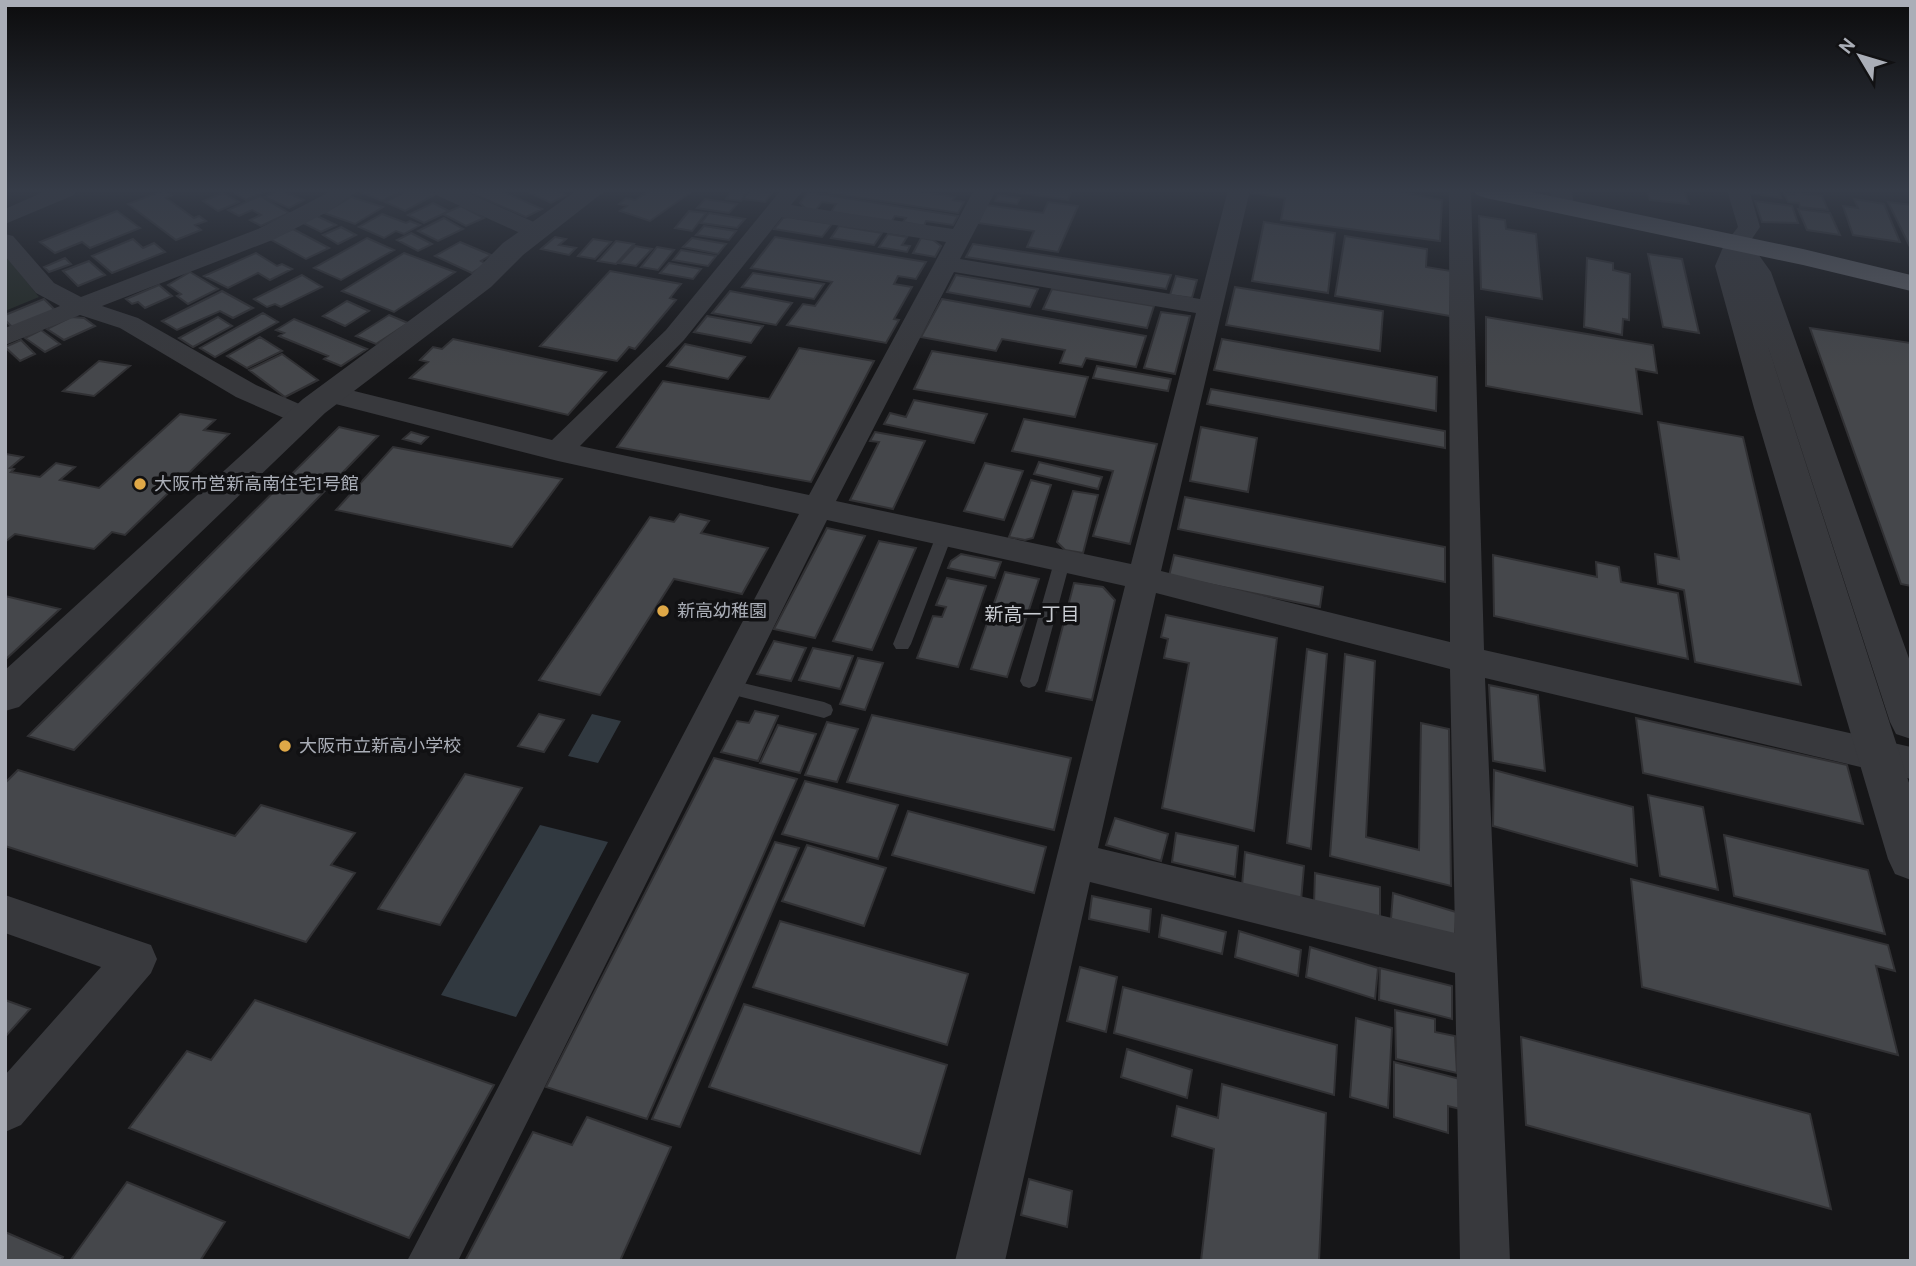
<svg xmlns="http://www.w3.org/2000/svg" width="1916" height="1266" font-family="Overpass,'Noto Sans JP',sans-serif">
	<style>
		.green { fill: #232a24 }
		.water { fill: #313940 }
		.building { fill: #45474b; stroke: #313134; stroke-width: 2 }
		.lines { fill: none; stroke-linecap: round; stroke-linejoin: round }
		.service { fill: #38393d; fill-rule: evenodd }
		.minor { fill: #38393d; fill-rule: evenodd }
		.tertiary { fill: #38393d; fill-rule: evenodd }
		.trunk { fill: #5c5e64; fill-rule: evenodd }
		.poi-dot { fill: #dfa847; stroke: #111113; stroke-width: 2.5 }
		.labels { text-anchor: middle; stroke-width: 7; stroke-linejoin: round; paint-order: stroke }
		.poi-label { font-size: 18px; fill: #aaaeb7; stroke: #111113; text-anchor: start }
		.neighbourhood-label { font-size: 19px; fill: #cacdd3; stroke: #111113 }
	</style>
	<rect width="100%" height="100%" fill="#161618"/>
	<!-- green -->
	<path class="green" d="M5,255l34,42 -34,14z"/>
	<!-- water -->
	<path class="water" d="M592,714l29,7 -23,42 -30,-7z
		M540,825l68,17 -92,175 -75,-22z"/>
	<!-- building -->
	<path class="building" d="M165,190l7,5 -6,3 28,20 5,-2 7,5 -11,4 6,5 -25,10 -48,-36z
		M230,190h38l-22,10z
		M280,190l24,10 -15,8 -25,-11z
		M356,190h39l5,2 -18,9z
		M408,190h19l9,4 -31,17 -20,-9z
		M464,190h35l43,19 -16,8z
		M524,190h31l11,5 -15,8z
		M651,190h43l-44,31 -30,-10 7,-5 -8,-2 7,-6 9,2z
		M732,190h16l-7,11 -15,-2z
		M750,190l22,3 -7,9 -22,-3z
		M832,190h79l44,7 -2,3 11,2 -6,11 -129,-20z
		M1001,190h71l-4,10z
		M1251,190h141l50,10 -2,41 -159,-21 4,-22 -34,-5z
		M1647,190h37l5,14 -39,-4z
		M1748,190h30l3,8 -32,-5z
		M808,192l150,24 -5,9 -27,-4 -2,5 -21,-4 3,-4 -11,-2 -4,6 -60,-10 5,-8 -14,-2 -7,9 -8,-1 -7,-7z
		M1793,192l29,4 6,14 -28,-3 -1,-4 -11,-1 -4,-9 10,1z
		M223,193l16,9 -21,9 -15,-10z
		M998,195l22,3 -3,6 -22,-3z
		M260,196l29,17 -28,13 -11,-6 11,-5 -9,-5 -13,6 -11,-6z
		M351,197l32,10 -28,17 -31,-11z
		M705,199l32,5 -8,9 -32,-5z
		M1854,199l30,5 16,38 -47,-7 -10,-29 15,2z
		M1755,201l37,5 6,17 -36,-1z
		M1048,202l30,4 -20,46 -31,-5 7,-16 -56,-8 8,-18 57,8z
		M1888,202l23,3v44z
		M433,203l16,8 -25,12 -16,-8z
		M461,206l23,12 -18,8 -23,-12z
		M1798,209l32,4 10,22 -33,-5z
		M117,211l23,17 -50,20 -8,-6 -27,11 -15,-11z
		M689,211l17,2 -14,18 -17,-3z
		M709,213l36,6 -8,9 -36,-5z
		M382,214l24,9 4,-2 10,4 -16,9 -8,-3 -12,7 -25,-11z
		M315,215l21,10 -15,7 -20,-10z
		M1479,216l26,4 1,9 30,5 6,65 -61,-10z
		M788,217l44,7 -10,13 -48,-8 9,-11z
		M444,218l19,11 -25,12 -20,-10z
		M1264,222l71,11 -7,60 -76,-12z
		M704,226l32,5 -7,9 -33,-5z
		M839,226l43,7 -8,12 -43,-7z
		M341,227l15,8 -18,9 -15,-9z
		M293,229l36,19 -23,11 -36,-20z
		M411,233l21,11 -14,7 -21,-11z
		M888,234l19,3 -5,8 8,1 -3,6 -28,-5z
		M1345,236l82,13 -1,18 25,4 -1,45 -115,-20z
		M555,237l11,2 -7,6 17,3 -7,7 -28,-6z
		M775,237l151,25 -10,17 -18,-3 -4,8 18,3 -18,32 5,1 -13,23 -99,-18 16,-21 12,2 17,-24 -81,-14z
		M367,238l27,12 -53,30 -27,-12z
		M692,238l34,6 -8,10 -35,-7z
		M921,238l12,2 8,6 -6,11 -22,-4z
		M133,239l10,9 11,-5 11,9 -53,21 -20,-17z
		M593,239l18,3 -16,17 -17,-3z
		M616,241l18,3 -18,20 -18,-3z
		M460,242l31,13 -10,6 5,3 -14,9 -37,-17z
		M973,244l198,31 -5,14 -200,-32z
		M635,246l17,3 -16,17 -17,-3z
		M657,247l17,3 -16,20 -17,-3z
		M681,250l35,6 -8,10 -35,-6z
		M256,253l21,13 5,-2 10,5 -22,11 -12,-7 -30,15 -24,-12z
		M404,253l51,19 -61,40 -52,-21z
		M1648,254l34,5 17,74 -36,-6z
		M65,258l6,6 -22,8 -5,-5z
		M1587,258l26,5v7l17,4 -1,46 -6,-1 -1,16 -38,-8z
		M89,261l16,14 -27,11 -15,-15z
		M669,263l32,6 -8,10 -33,-6z
		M610,271l71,13 -11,14 6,2 -41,49 -6,-2 -12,14 -77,-15z
		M190,272l28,17 -30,15 -11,-8 4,-2 -13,-9z
		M753,273l71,11 -10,15 -72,-12z
		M302,275l20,12 -41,20 -6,-3 -8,3 -13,-8z
		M956,275l82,14 -8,18 -83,-15z
		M1176,276l21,4 -5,18 -22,-3z
		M159,285l13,11 -27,12 -7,-6 -6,2 -6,-5z
		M1235,287l148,24 -3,40 -154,-26z
		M1052,289l102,17 -7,22 -104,-19z
		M222,291l31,17 -20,10 -13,-7 -43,19 -15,-9z
		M730,291l62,12 -16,22 -64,-12z
		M44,299l13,13 -43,17 -9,-9v-5z
		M942,299l204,37 -10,31 -50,-9 -4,9 -22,-4 5,-13 -63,-11 -6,12 -75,-14z
		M347,301l22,10 -24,15 -22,-10z
		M1161,312l29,4 -15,58 -31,-6z
		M263,313l15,9 -63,35 -15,-9z
		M389,315l19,8 -32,21 -20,-8z
		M707,316l56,10 -12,17 -57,-11z
		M71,317l13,1 11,8 -31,14 -17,-11z
		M218,317l14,9 -39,21 -14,-9z
		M1486,317l167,28 4,28 -21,-4 6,45 -156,-28z
		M294,319l73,30 -26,17 -17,-7 4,-3 -49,-20 5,-3 -8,-3z
		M1810,328l101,15v243l-10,-2z
		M41,330l19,14 -15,8 -20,-14z
		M260,337l22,14 -35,17 -20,-12z
		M453,339l153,33 -38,43 -158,-37 18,-16 -8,-2 13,-13 9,2z
		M1222,339l215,38 -1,34 -222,-41z
		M21,340l14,14 -15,7 -15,-14z
		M685,344l60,13 -17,22 -61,-13z
		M799,348l75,13 -63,121 -194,-35 46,-66 106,18z
		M932,351l156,26 -13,40 -161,-28z
		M282,354l36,26 -33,17 -36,-27z
		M99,361l31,5 -36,30 -31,-5z
		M1097,366l74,13 -3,12 -75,-13z
		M1211,389l234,42v17l-238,-44z
		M914,400l73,14 -13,29 -90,-19 6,-11 16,4z
		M180,414l35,6 -11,10 25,4 -104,101 -13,-3 -18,17 -79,-15 -10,8 1,-88 17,3 -13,11 4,1 -3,3 29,5 16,-14 19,4 -15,13 39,8z
		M1024,419l133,25 -27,100 -37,-8 20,-65 -101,-20z
		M1658,422l85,15 58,248 -106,-23 -11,-72 -26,-6 -3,-30 24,5z
		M339,427l39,9 -304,314 -46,-14z
		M1201,427l56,11 -9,54 -58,-11z
		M411,432l17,5 -7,7 -18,-5z
		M875,432l50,9 -32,68 -43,-9 29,-58 -9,-1z
		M393,447l169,32 -50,68 -176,-37z
		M1039,462l63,15 -4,12 -64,-15z
		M985,463l38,8 -19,49 -40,-9z
		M1031,480l20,5 -18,53 -8,2 -16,-3z
		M1073,491l25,4 -15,58 -18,-3 -8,-8z
		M1185,497l260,50v35l-267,-53z
		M680,514l29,7 -8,12 67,15 -26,46 -68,-15 -74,116 -61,-15 111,-163 24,5z
		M827,528l38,8 -50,102 -41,-9z
		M879,541l37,7 -44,102 -39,-9z
		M961,554l40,8 -6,16 -47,-10 3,-7z
		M1174,555l149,32 -3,20 -151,-31z
		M1493,555l104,22 -1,-15 23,5 2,15 57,11 10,66 -194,-43z
		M1005,572l34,7 -32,98 -36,-8z
		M947,578l39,8 -28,81 -41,-9 16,-42 9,1 4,-10 -10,-2z
		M1074,583l29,4 12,13 -23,100 -46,-9z
		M5,596l55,13 -55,51z
		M1166,615l111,23 -23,193 -92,-23 27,-145 -25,-5 4,-19 -7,-2z
		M774,641l32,7 -15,33 -34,-7z
		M813,648l40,8 -13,33 -41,-9z
		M1307,649l20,5 -16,195 -24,-6z
		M1345,654l30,7 -9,176 53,13 2,-127 28,6 2,157 -121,-30z
		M858,658l25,5 -18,47 -25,-6z
		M1489,685l49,10 7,76 -52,-10z
		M755,711l23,5 -20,45 -37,-9 16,-31 12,2z
		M539,714l25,6 -20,32 -26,-6z
		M872,715l199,43 -17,72 -207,-48z
		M1636,718l211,47 16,59 -220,-51z
		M827,722l31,7 -21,53 -32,-7z
		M778,725l38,9 -16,39 -40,-10z
		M714,758l83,21 -150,340 -101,-32z
		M18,770l217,66 26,-31 94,28 -24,32 24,8 -49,69 -301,-96v-63z
		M1494,770l139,37 4,59 -144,-40z
		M465,774l57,14 -82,137 -62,-16z
		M805,781l93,24 -20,54 -96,-25z
		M1648,795l55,12 15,83 -58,-14z
		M908,811l138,36 -12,46 -142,-38z
		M1115,818l53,16 -7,27 -55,-16z
		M1176,833l62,13 -3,31 -63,-15z
		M1724,835l144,35 17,64 -151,-38z
		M775,842l24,6 -119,279 -28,-8z
		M807,845l79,23 -22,58 -82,-25z
		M1245,852l59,14 -3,35 -59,-15z
		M1315,873l65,14v32l-66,-15z
		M1631,879l257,66 7,26 -19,-5 22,89 -256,-68z
		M1393,893l63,19 -1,27 -64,-20z
		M1092,896l59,13 -2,23 -60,-13z
		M1162,915l64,17 -4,22 -63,-17z
		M780,921l188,53 -21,71 -194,-58z
		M1239,931l62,19 -3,26 -63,-19z
		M1310,947l68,21 -3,31 -69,-22z
		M1080,967l37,10 -11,55 -39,-11z
		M1380,968l72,18v33l-73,-19z
		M1123,987l214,58 -3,50 -220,-62z
		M5,1000l25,9 -25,28z
		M255,1000l239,85 -85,153 -280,-110 58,-77 24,9z
		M744,1004l203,61 -27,89 -211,-67z
		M1395,1010l40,9v13l20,4 2,37 -61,-14z
		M1356,1018l36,10 -4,80 -38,-11z
		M1521,1037l289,77 21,95 -305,-84z
		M1127,1049l65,21 -5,28 -66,-21z
		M1394,1062l66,17v30l-12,-3v27l-54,-16z
		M1222,1084l104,29 -7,148h-118l13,-112 -42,-13 5,-30 41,12z
		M587,1117l84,30 -51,114h-155l68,-129 39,13z
		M1029,1179l43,12 -5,36 -46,-12z
		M127,1182l98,40 -25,39h-130z
		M5,1232l58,25 -2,4h-56z"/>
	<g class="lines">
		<!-- service -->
		<path class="service" d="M944,530l8,6 -41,108 -3,5h-12l-3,-5 43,-108z
			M1062,556l8,6 -32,119 -3,5 -6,2 -6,-2 -3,-5 34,-119z
			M726,679l98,23 7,3 2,5 -2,5 -7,3 -98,-25 -6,-2 -3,-5 3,-5z"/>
		<!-- minor -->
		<path class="minor" d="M48,190h29l-3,5 -69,29v-15z
			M333,190h26l-30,21 -54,28 -173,67 36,12 118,67 57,25 4,6 -4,6 -10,3 -10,-3 -57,-25 -116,-69 -40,-13 -75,30v-17l55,-22 -24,-13 -31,-37v-22l8,2 41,47 27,14 177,-68z
			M433,190h29l83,37 3,5 -3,5h-16l-93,-42z
			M781,190h22l-12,15 162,24 21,-39h22l-36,69 240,40 28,-109h22l-89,381 289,71 -1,-452h22l13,460 427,97v32l-426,-101 25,583h-50l-5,-288 -365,-91 -85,379h-50l170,-675 -298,-66 -369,741h-51l392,-747 -241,-53 -238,-61 -4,-6 4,-6 10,-3 222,55 114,-110zM782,217l164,25 -137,253 -229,-49 104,-106zM954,272l242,41 -65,251 -295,-63zM1156,593l294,76 5,264 -357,-85z
			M1550,190h22l2,17 -3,5h-16l-3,-5z
			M1727,190h22l11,37 -15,22h-16l-4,-5 13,-17z
			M5,895l146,50 6,14 -6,14 -130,152 -16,7v-57l96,-108 -96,-34z"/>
		<!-- tertiary -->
		<path class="tertiary" d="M577,190h29l-83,65 -32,32 -166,126 -306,294 -14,4v-41l298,-271 168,-124 32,-32z
			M1737,236l10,2 3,6 -1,5 7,2 15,21 140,392v75l-15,-5 -6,-12 -126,-388 147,455v91l-16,-6 -7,-15 -134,-451 -39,-142 12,-28z"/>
		<!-- trunk -->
		<path class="trunk" d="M1473,190h49l281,59 108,26v16l-108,-26 -317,-67 -9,-3z"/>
	</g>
	<!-- sky -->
	<linearGradient id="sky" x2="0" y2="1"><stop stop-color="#0c0c0d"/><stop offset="0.52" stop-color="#363c48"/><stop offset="1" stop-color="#363c48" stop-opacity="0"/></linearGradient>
	<rect width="1916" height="367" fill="url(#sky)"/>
	<!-- markers -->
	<g class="poi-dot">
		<circle cx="140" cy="484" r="7"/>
		<circle cx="663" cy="611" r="7"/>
		<circle cx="285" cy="746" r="7"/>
	</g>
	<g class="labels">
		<!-- poi labels -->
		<g class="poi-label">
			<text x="154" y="490">大阪市営新高南住宅1号館</text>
			<text x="677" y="617">新高幼稚園</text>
			<text x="299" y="752">大阪市立新高小学校</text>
		</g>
		<!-- neighbourhood labels -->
		<g class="neighbourhood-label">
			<text x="1032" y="621">新高一丁目</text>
		</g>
	</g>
	<!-- border -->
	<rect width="1916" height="1266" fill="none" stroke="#aaaeb7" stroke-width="14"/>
	<!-- north arrow -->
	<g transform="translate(1860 56) rotate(308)" stroke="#111113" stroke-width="5" paint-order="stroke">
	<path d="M0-5L12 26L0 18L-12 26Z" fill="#aaaeb7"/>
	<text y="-10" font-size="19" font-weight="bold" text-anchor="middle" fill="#aaaeb7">N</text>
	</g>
</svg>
